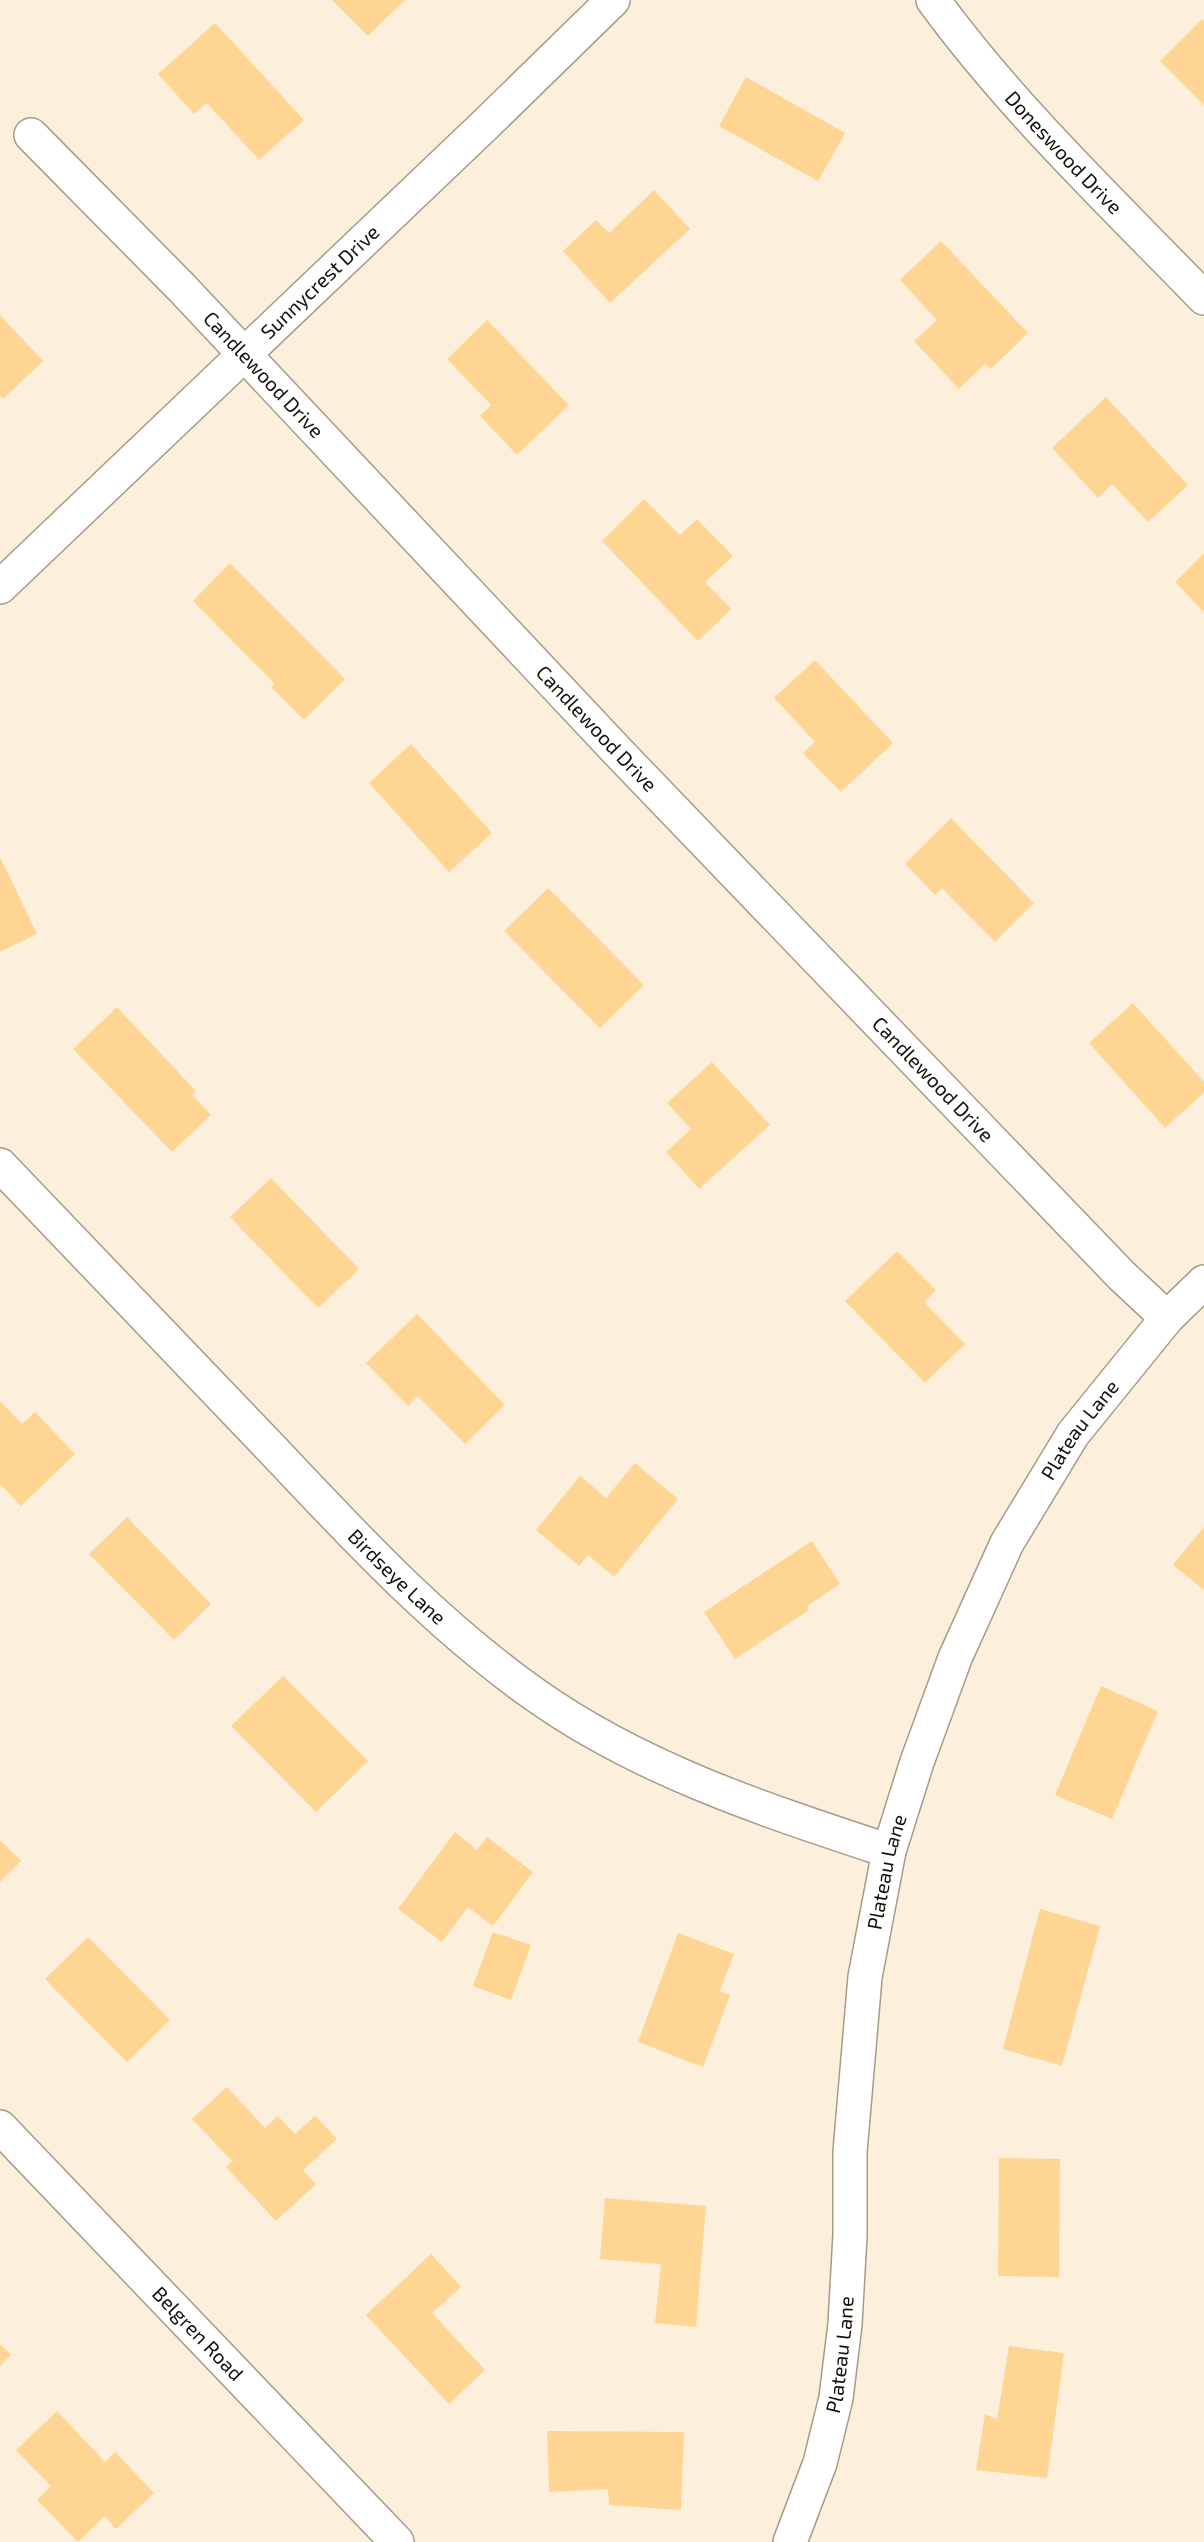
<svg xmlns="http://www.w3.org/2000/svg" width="1204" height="2542" font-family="'Exo 2',sans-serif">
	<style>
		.building { fill: #fed593 }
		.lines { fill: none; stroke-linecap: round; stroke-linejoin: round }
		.minor-casing { stroke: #a79b88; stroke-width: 36 }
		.minor { stroke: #fff; stroke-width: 33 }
		.labels { text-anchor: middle; stroke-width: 5; stroke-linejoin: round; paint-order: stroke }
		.street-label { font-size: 20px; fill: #141009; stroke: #fcf0dc }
	</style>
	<rect width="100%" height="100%" fill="#fcf0dc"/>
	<!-- building -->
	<path class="building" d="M332,0h73l-37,36z
		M1202,19l2,2v84l-44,-44z
		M215,23l89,97 -45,40 -52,-57 -13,11 -36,-40z
		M746,77l99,56 -27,48 -99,-55z
		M654,190l36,39 -80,74 -47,-52 33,-31 13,13z
		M941,241l87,92 -37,36 -6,-5 -26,25 -45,-48 23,-21 -37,-40z
		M0,315l43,46 -40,38 -3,-3z
		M487,320l82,85 -52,50 -37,-39 11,-11 -44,-46z
		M1106,397l82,88 -40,37 -36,-38 -14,14 -46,-50z
		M644,499l36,36 17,-16 36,37 -28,26 26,27 -33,32 -96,-100z
		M1204,553v59l-29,-30z
		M230,563l115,116 -41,41 -33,-33 4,-3 -82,-83z
		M815,660l78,83 -52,49 -38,-39 12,-11 -41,-44z
		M411,744l81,89 -43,39 -80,-89z
		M951,818l83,85 -39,39 -53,-54 -7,7 -30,-31z
		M0,857l37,77 -37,18z
		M548,888l96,97 -44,43 -96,-97z
		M1133,1003l71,79v11l-39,35 -76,-85z
		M117,1007l79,84 -4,4 19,20 -39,37 -99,-103z
		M712,1062l58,63 -71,64 -33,-37 25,-23 -24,-26z
		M271,1178l88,91 -41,39 -88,-91z
		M897,1251l39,39 -12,12 41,42 -40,39 -80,-82z
		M417,1314l88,91 -40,39 -47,-48 -10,10 -42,-43z
		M0,1401l22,23 13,-12 40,42 -54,52 -21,-22z
		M635,1463l43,36 -64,78 -26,-22 -9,11 -43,-36 44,-54 26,22z
		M127,1517l84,87 -37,36 -85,-86z
		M1204,1527v63l-31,-25z
		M812,1541l28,43 -33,22 2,4 -74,49 -31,-47z
		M283,1676l85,85 -52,51 -85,-86z
		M1101,1686l57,25 -46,108 -57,-24z
		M455,1832l22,18 10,-13 46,35 -40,54 -25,-19 -26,35 -44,-33z
		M0,1840l21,21 -21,21z
		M1040,1909l60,17 -38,140 -59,-17z
		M493,1932l38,13 -20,55 -38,-14z
		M678,1933l56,21 -14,37 10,4 -27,72 -65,-25z
		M88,1937l82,83 -43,42 -82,-83z
		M227,2087l38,41 13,-12 17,18 20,-18 22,23 -34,31 13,14 -40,37 -50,-54 6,-6 -40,-42z
		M999,2158l61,1 -1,118 -61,-1z
		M605,2198l101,8 -10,121 -41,-4 6,-59 -61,-5z
		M431,2254l30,33 -29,26 53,57 -36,34 -83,-89z
		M0,2344l11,11 -11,11z
		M1009,2346l55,7 -17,125 -71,-8 9,-56 12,5z
		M57,2411l48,51 10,-10 39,41 -38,36 -11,-13 -27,26 -41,-42 14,-14 -35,-36z
		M547,2431l137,1 -3,78 -72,-5 -1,-16 -59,3z"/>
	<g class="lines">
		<defs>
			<g id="minor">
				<path id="s1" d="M933,0c79,108 178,202 271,298"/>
				<path id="s2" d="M31,135l151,153 439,467 500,520 46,43"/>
				<path id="s3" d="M0,587l486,-463 127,-124"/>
				<path id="s4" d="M0,1165c90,94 180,188 270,282 83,88 165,177 264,247 107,76 231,116 355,157"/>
				<path id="s5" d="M0,2127l397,415"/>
				<path id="s6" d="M790,2542l30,-79 16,-65 9,-74 5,-89v-83l15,-175 24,-126 28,-89 38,-104 52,-115 66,-109 94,-116 37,-36"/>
			</g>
		</defs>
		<!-- minor casing -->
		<use href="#minor" class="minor-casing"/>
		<!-- minor -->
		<use href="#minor" class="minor"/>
	</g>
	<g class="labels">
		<!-- street labels -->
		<g class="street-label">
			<text dy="7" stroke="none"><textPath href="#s1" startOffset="201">Doneswood Drive</textPath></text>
			<text dy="7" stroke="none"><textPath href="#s3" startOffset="442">Sunnycrest Drive</textPath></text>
			<text dy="7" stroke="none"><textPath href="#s2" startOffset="334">Candlewood Drive</textPath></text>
			<text dy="7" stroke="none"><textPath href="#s2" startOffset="820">Candlewood Drive</textPath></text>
			<text dy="7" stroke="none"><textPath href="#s2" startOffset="1306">Candlewood Drive</textPath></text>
			<text dy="7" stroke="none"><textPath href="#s6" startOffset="1167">Plateau Lane</textPath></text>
			<text dy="7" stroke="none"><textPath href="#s4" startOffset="572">Birdseye Lane</textPath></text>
			<text dy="7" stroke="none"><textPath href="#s6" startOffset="681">Plateau Lane</textPath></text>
			<text dy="7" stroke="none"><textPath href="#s5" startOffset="286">Belgren Road</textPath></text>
			<text dy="7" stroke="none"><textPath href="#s6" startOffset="195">Plateau Lane</textPath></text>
		</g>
	</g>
</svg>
